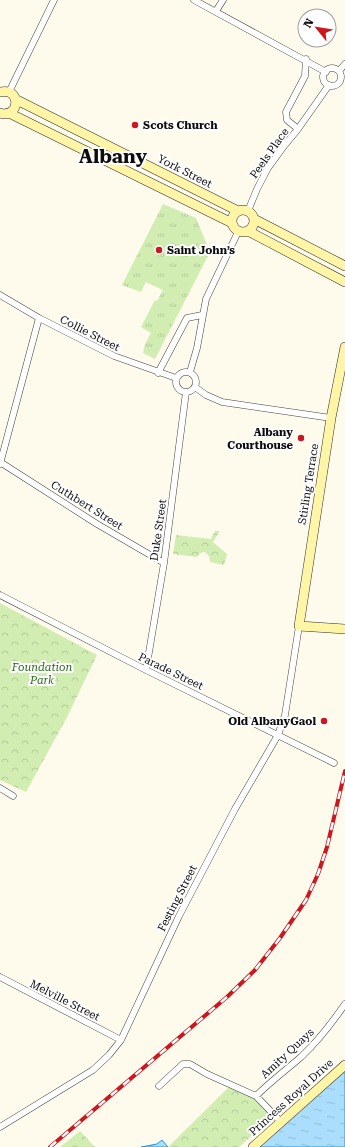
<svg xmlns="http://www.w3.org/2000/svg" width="345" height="1147" font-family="'Roboto Serif',serif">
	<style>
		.grass { fill: url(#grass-tufts) }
		.park { fill: url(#park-crowns) }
		.water { fill: url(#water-ripples); stroke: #2b94da }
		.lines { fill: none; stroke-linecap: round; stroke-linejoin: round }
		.minor-casing { stroke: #404040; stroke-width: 7 }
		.secondary-casing { stroke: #2f2f2f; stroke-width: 10 }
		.minor { stroke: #fff; stroke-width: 6 }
		.secondary { stroke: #fff5a7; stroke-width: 9 }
		.rail-casing { stroke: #ca1720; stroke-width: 4 }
		.rail { stroke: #fff; stroke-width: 2.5; stroke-dasharray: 8; stroke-linecap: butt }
		.poi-dot { fill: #ca1720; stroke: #fff; stroke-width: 1.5 }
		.labels { text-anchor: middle; stroke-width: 4; stroke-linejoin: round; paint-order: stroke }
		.poi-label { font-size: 11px; font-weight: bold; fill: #0d0d0d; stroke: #fff; text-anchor: start }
		.street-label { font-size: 11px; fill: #0d0d0d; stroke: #fff }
		.park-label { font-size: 11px; font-style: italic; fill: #286a17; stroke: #fff }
		.town-label { font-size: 19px; font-weight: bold; fill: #0d0d0d; stroke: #fff }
	</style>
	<defs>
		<pattern id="grass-tufts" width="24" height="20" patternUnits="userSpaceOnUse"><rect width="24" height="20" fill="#d1edb2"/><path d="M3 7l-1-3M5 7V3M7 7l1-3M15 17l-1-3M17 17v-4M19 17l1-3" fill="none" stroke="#b2ca98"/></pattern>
		<pattern id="park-crowns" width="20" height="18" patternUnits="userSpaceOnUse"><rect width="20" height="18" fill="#d1edb2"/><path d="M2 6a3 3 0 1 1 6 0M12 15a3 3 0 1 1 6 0" fill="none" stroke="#b2ca98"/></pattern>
		<pattern id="water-ripples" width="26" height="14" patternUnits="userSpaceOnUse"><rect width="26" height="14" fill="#abdefc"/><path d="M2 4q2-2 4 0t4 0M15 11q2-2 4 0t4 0" fill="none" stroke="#92bdd7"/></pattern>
	</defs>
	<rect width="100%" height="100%" fill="#fffbec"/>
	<!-- grass -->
	<path class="grass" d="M163,204l33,14 14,34 -55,107 -12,-6 2,-9 6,-11 -10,-6 14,-27 2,1 6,-11 -17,-8 -5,10 -19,-7z"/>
	<!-- park -->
	<path class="park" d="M215,531h5l-7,11 14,12 -3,11 -14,-3 -1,-6 -4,-4 -5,1 -3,4 -24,-3 3,-19 35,4z
		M0,603l97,52 -30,62 -41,75 -26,-12z
		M231,1085l25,11 16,22 -33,29h-98l16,-3 5,-4 6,7z
		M80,1131l15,16h-35z"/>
	<!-- water -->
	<path class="water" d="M345,1069v78h-87z
		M162,1140l6,7h-27l16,-3z"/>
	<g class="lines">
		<defs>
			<path id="minor" d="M194,0l132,72
				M216,11l7,-11
				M323 77a9 9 0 1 1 18 0a9 9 0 1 1-18 0Z
				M339,71l6,-7
				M9,92l45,-92
				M298,129l-11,-9 -1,-8 19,-36 1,-17
				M248,211l9,-22 11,-21 16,-22 14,-17 31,-44
				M0,295l39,23 75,38 62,22
				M176 382a10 10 0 1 1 20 0a10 10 0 1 1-20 0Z
				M190,372l7,-24 9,-49 32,-67
				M158,373l29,-55 15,-3
				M195,387l11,8 16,7 109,16
				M0,462l97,62 67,39
				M0,464l39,-146
				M0,595l146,75 188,93
				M146,670l18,-107 22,-171
				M0,788l13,8
				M0,977l121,63
				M159,1086l24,-22h7l17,10 49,22 25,26
				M256,1096c14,-14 30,-26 45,-39 17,-16 31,-34 44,-53
				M0,1127l93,-57 16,-15 12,-15 58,-124 56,-107 43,-74 7,-20 14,-89"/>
			<path id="secondary" d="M0,92c22,-5 20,27 0,21
				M15,99l223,112
				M9,113l223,110
				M232 221a11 11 0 1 1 22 0a11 11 0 1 1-22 0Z
				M254,219l91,47
				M248,231l97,51
				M345,347l-14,71 -32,208 46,3
				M253,1147l92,-82"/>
		</defs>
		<!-- minor casing -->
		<use href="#minor" class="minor-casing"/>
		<!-- secondary casing -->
		<use href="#secondary" class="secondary-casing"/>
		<!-- minor -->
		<use href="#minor" class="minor"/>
		<!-- secondary -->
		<use href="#secondary" class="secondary"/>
		<defs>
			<path id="rail" d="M50,1147l177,-150 28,-27 25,-32 26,-38 12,-26 9,-27 18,-76"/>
		</defs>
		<!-- rail casing -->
		<use href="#rail" class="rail-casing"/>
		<!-- rail -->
		<use href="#rail" class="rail"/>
	</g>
	<!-- markers -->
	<g class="poi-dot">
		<circle cx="135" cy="125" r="4"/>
		<circle cx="159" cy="250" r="4"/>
		<circle cx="301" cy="438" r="4"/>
		<circle cx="324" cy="721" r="4"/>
	</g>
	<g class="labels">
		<!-- poi labels -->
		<g class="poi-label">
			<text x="143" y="129">Scots Church</text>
			<text x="167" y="254">Saint John’s</text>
			<text x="293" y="436" text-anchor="end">Albany<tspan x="293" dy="13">Courthouse</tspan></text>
			<text x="316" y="725" text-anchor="end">Old AlbanyGaol</text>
		</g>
		<!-- street labels -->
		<g class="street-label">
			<text transform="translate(269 153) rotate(-55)" y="4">Peels Place</text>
			<text transform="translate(185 171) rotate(27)" y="4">York Street</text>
			<text transform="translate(90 333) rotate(27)" y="4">Collie Street</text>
			<text transform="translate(308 484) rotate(-81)" y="4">Stirling Terrace</text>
			<text transform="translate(87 505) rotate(32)" y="4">Cuthbert Street</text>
			<text transform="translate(158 530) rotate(-82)" y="4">Duke Street</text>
			<text transform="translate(171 671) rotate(26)" y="4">Parade Street</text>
			<text transform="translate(177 898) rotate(-63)" y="4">Festing Street</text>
			<text transform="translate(65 1000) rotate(27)" y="4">Melville Street</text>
			<text transform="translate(287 1053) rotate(-43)" y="4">Amity Quays</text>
			<text transform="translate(291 1097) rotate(-42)" y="4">Princess Royal Drive</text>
		</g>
		<!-- park labels -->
		<g class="park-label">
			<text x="42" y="671">Foundation<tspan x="42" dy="13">Park</tspan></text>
		</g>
		<!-- town labels -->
		<g class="town-label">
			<text x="113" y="163">Albany</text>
		</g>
	</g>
	<!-- north arrow -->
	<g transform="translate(317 28) rotate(300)"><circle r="19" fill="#ffffff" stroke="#9e9e9e"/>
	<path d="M0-3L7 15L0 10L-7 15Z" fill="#ca1720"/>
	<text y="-6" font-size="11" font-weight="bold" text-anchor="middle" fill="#0d0d0d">N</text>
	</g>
</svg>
